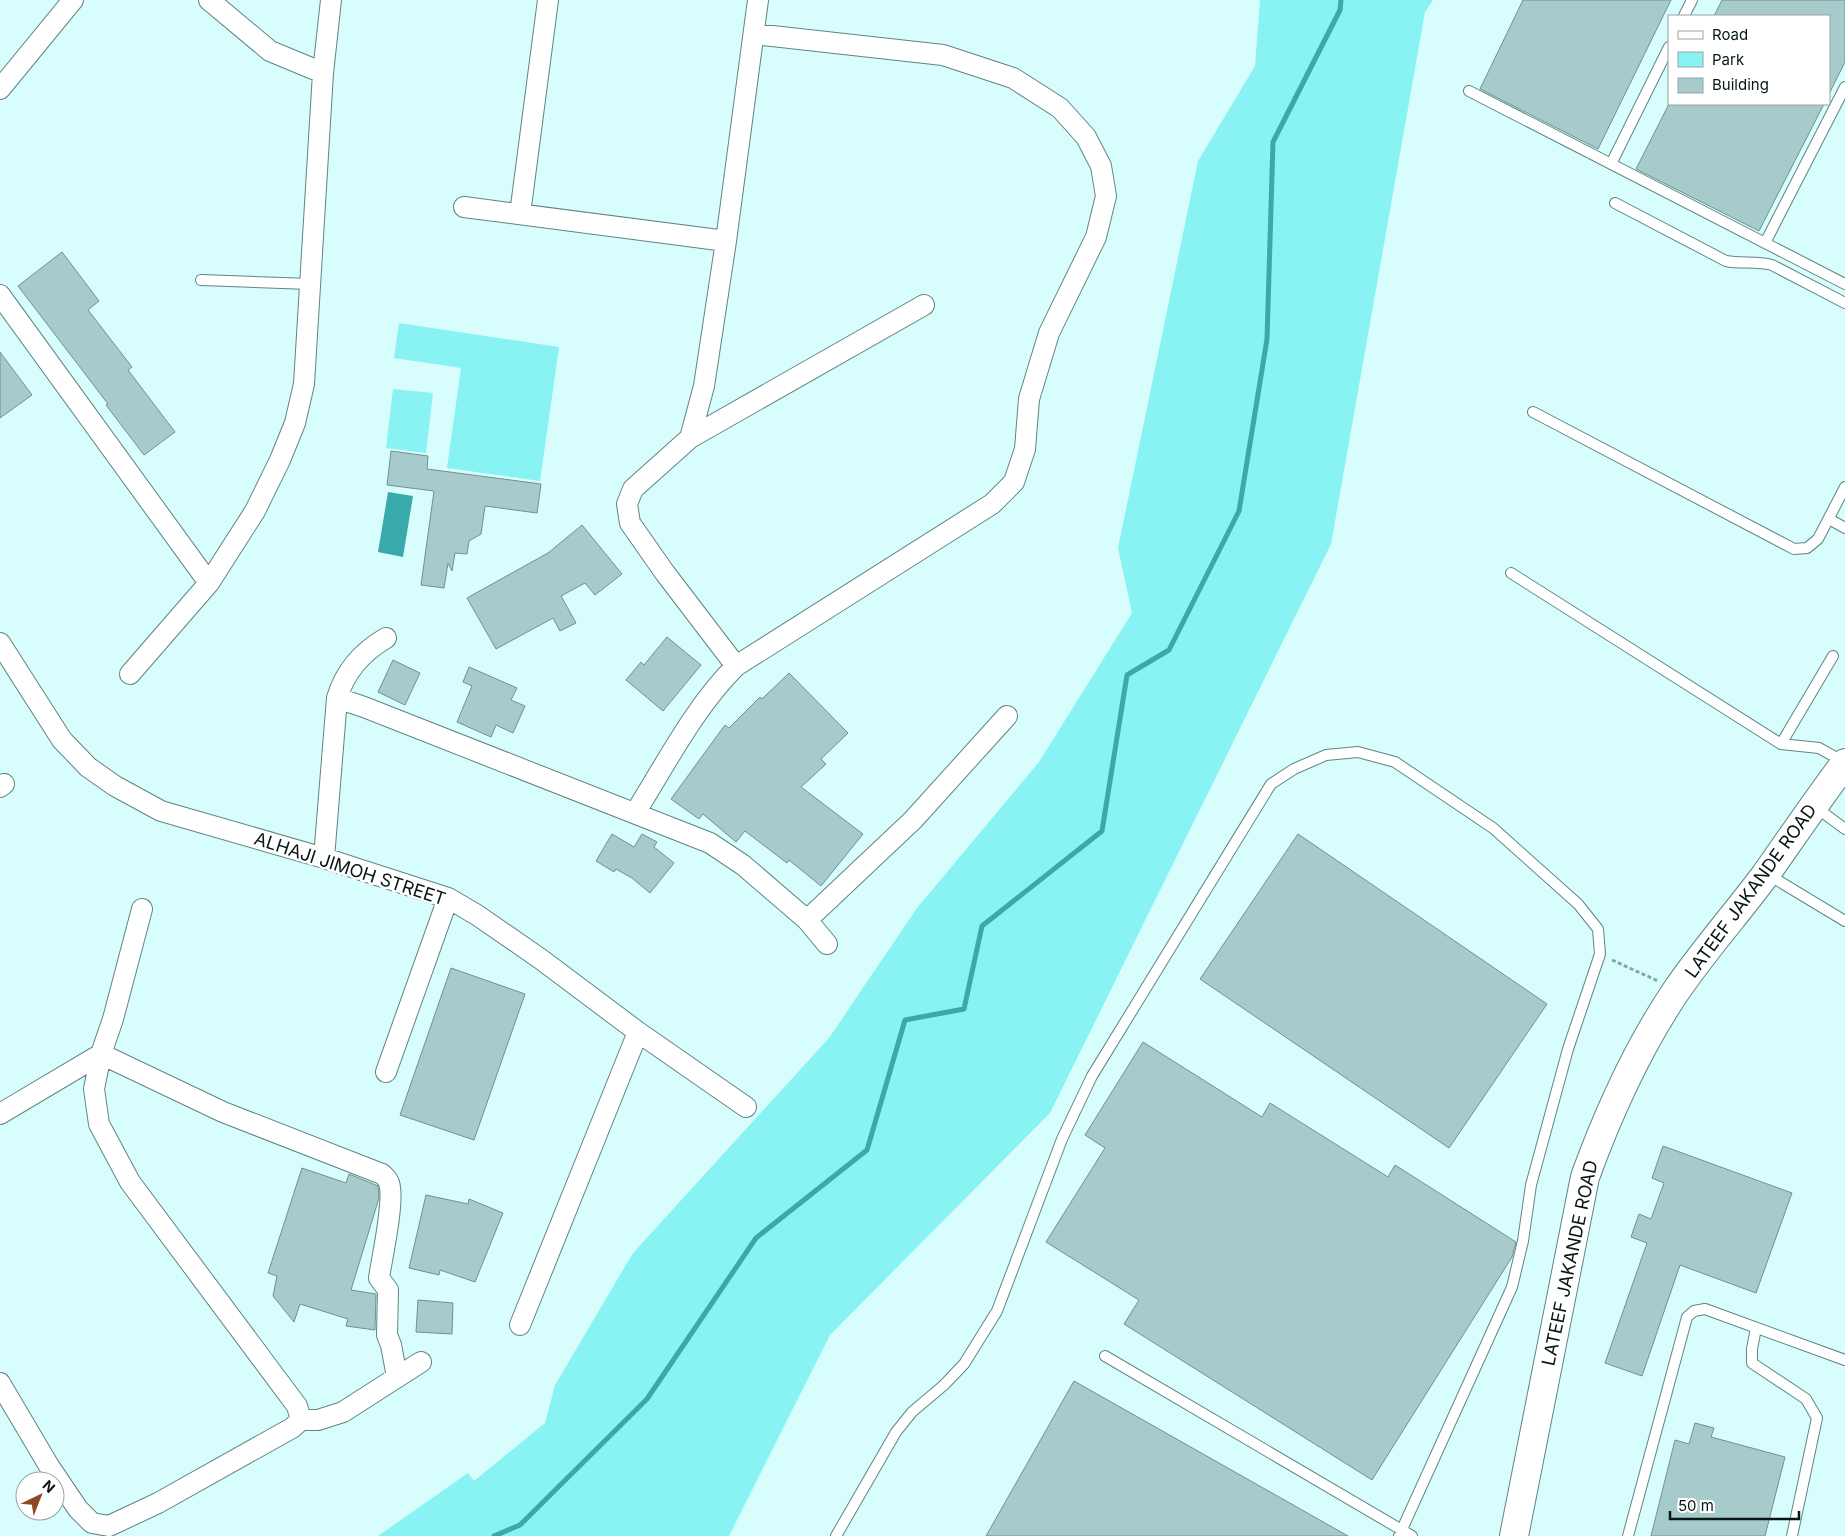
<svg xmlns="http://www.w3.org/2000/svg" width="1845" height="1536" font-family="Inter,sans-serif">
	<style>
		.green { fill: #89f2f3 }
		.water { fill: #39a9ab }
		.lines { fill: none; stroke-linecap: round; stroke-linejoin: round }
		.stream { stroke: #39a9ab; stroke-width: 5 }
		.building { fill: #a7cbcb; stroke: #6e9191 }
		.service-casing { stroke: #618484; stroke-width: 12 }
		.minor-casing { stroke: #618484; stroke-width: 22 }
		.secondary-casing { stroke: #618484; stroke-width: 30 }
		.path { stroke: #89a6a6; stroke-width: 3; stroke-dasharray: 4 2.5; stroke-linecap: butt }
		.service { stroke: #fff; stroke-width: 10 }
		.minor { stroke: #fff; stroke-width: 20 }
		.secondary { stroke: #fff; stroke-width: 28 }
		.labels { text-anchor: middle; stroke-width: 5; stroke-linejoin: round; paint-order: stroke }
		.street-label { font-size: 18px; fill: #081616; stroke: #fff }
	</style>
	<rect width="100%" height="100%" fill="#d7fdfd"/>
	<!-- green -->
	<path class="green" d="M1260,0h173l-8,12 -94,532 -281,569 -220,222 -101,201h-351l90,-63 6,8 71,-58 10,-38 78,-132 196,-215 88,-130 122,-146 93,-149 -14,-65 80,-387 57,-95z
		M399,323l160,24 -19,134 -93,-13 14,-100 -67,-10z
		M393,389l40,4 -7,60 -40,-5z"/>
	<!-- water -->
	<path class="water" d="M388,492l25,4 -10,61 -25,-5z"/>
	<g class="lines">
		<!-- stream -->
		<path class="stream" d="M494,1536l26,-11 127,-126 109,-161 111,-88 38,-130 59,-11 18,-83 120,-95 25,-156 42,-25 70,-139 28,-172 6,-197 67,-132 1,-10"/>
	</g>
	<!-- building -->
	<path class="building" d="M1523,0h148l-73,149 -118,-60z
		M1722,0h123v62l-16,32v-78h-115z
		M1669,104h155l-65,127 -123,-62z
		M62,252l37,49 -11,9 44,57 -4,3 47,62 -31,23 -38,-50 2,-1 -90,-118z
		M0,352l32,43 -32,23z
		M391,451l37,5 -1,13 114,15 -4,29 -52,-7 -4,28 -12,7 -2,13 -12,-1 -3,18 -4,-8 -4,25 -23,-3 13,-94 -47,-6z
		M582,525l40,49 -27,21 -10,-12 -24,13 15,27 -16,8 -7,-13 -57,31 -29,-51 81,-45z
		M667,637l34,28 -38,46 -37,-31 15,-18 3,3z
		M393,660l27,13 -15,32 -27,-13z
		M469,667l48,21 -6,12 14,6 -12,27 -17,-8 -5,12 -34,-15 15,-36 -9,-4z
		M789,673l59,60 -27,26 5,5 -25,23 62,47 -42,52 -32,-26 -2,3 -42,-32 -9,11 -33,-28 -4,5 -28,-20 54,-74 4,3 31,-31 2,2z
		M612,834l22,13 8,-13 15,8 -3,5 20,16 -24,30 -18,-15 -16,-9 -2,3 -18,-11z
		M1298,834l249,170 -98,144 -249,-169z
		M451,968l74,26 -51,146 -74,-25z
		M1143,1042l119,75 8,-14 118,74 7,-12 121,77 -4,15 -140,223 -248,-156 15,-24 -93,-58 59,-94 -20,-13z
		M1663,1146l129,47 -36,100 -76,-28 -38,111 -37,-13 42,-120 -16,-6 8,-23 12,5 13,-36 -12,-5z
		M302,1168l44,15 3,-9 29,12 1,12 -28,92 25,4 -1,36 -29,-4 2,-7 -48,-15 -6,18 -21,-26 4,-20 -9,-3z
		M426,1195l42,9 1,-5 34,14 -28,69 -35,-12 -1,5 -30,-7z
		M418,1300l35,3 -1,31 -36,-2z
		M1074,1381l274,155h-362z
		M1695,1423l19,5 -3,9 74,20 -20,79h-114l24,-96 14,4z"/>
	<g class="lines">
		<defs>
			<path id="service" d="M1684,16l8,-16
				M1469,91l376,193
				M1611,164l58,-117
				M1615,203l111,58c15,3 30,0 46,4l73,38
				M1765,243l80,-156
				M201,280l109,4
				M1533,412l261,137 13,-1 11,-9 27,-52
				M1829,519l16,9
				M1511,573l270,171 38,4 25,14
				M1781,744l52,-88
				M1814,806l31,23
				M1767,874l78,47
				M1756,1328l-4,21v14l54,36 11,19 -25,118
				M1105,1356l307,180
				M836,1536l60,-104 16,-20 32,-27 20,-21 33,-53 65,-172 30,-63 179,-292 23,-15 32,-14 32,-3 37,10 98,66 85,76 20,25 2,25 -32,95 -37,136 -8,56 -11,46 -113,249
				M1628,1536l59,-219 7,-6 11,-2 140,51"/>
			<path id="minor" d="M209,0l61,51 53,22
				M0,89l73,-89
				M464,207l262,34
				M520,214l28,-214
				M0,295l209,288
				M690,438l234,-133
				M0,643l62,97 26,27 27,19 46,25 163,47 124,40 29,17 65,45 96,72 108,75
				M736,666l-71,-93 -35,-50 -3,-19 6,-15 57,-51 14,-52 22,-145 32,-241
				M130,674l79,-91 46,-72 25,-51 15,-37 9,-39 19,-311 8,-73
				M337,698l27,9 346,136 33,22 64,55 20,24
				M0,787l4,-3
				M635,813c30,-48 61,-108 101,-147l256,-162 22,-22 11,-33 4,-50 20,-66 47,-96 10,-41 -5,-30 -15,-29 -26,-29 -47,-30 -70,-23 -189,-21
				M324,858l13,-160c8,-27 25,-46 49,-60
				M142,909l-29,110 -12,35 -7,35 5,35 31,58 167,224 4,14
				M807,920l106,-100 94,-104
				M101,1054l122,58 159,62c3,3 6,5 7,9 6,17 -7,74 -10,95l9,12 -1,45 4,10 6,32
				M386,1072l62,-174
				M0,1114l101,-60
				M520,1325l118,-293
				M0,1383l49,83 29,43 14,14 17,3 49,-23 134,-75 9,-8h17l25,-8 78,-50"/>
			<path id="secondary" d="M1514,1536l71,-359c24,-66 52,-128 91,-186 28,-41 61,-78 90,-117 26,-37 52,-75 79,-111"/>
		</defs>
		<!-- service casing -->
		<use href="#service" class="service-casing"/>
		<!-- minor casing -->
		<use href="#minor" class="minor-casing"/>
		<!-- secondary casing -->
		<use href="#secondary" class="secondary-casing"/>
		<!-- path -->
		<path class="path" d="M1612,960l46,21"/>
		<!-- service -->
		<use href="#service" class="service"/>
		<!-- minor -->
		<use href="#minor" class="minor"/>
		<!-- secondary -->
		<use href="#secondary" class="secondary"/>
	</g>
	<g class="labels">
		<!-- street labels -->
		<g class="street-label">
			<text transform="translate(350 869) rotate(18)" y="6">ALHAJI JIMOH STREET</text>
			<text transform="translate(1751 891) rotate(-54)" y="6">LATEEF JAKANDE ROAD</text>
			<text transform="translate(1570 1263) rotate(-78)" y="6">LATEEF JAKANDE ROAD</text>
		</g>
	</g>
	<!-- legend -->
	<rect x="1668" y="15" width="162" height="90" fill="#ffffff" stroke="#9ca2a2"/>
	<rect x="1678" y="31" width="25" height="8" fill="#ffffff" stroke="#9ca2a2"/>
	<text x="1712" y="40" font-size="15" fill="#081616">Road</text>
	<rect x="1678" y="52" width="25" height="15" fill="#89f2f3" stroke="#9ca2a2"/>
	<text x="1712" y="65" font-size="15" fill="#081616">Park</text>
	<rect x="1678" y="78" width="25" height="15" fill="#a7cbcb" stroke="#9ca2a2"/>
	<text x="1712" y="90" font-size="15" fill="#081616">Building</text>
	<!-- north arrow -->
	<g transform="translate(40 1496) rotate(43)"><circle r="24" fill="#ffffff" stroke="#9ca2a2"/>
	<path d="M0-4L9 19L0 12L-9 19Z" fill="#8f4823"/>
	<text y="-8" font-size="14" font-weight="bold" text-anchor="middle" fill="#081616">N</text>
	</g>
	<!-- scale -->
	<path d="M1670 1511v8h129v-8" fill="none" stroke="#081616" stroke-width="2.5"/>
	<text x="1678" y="1511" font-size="15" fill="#081616" stroke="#ffffff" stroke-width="4" paint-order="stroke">50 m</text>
</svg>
